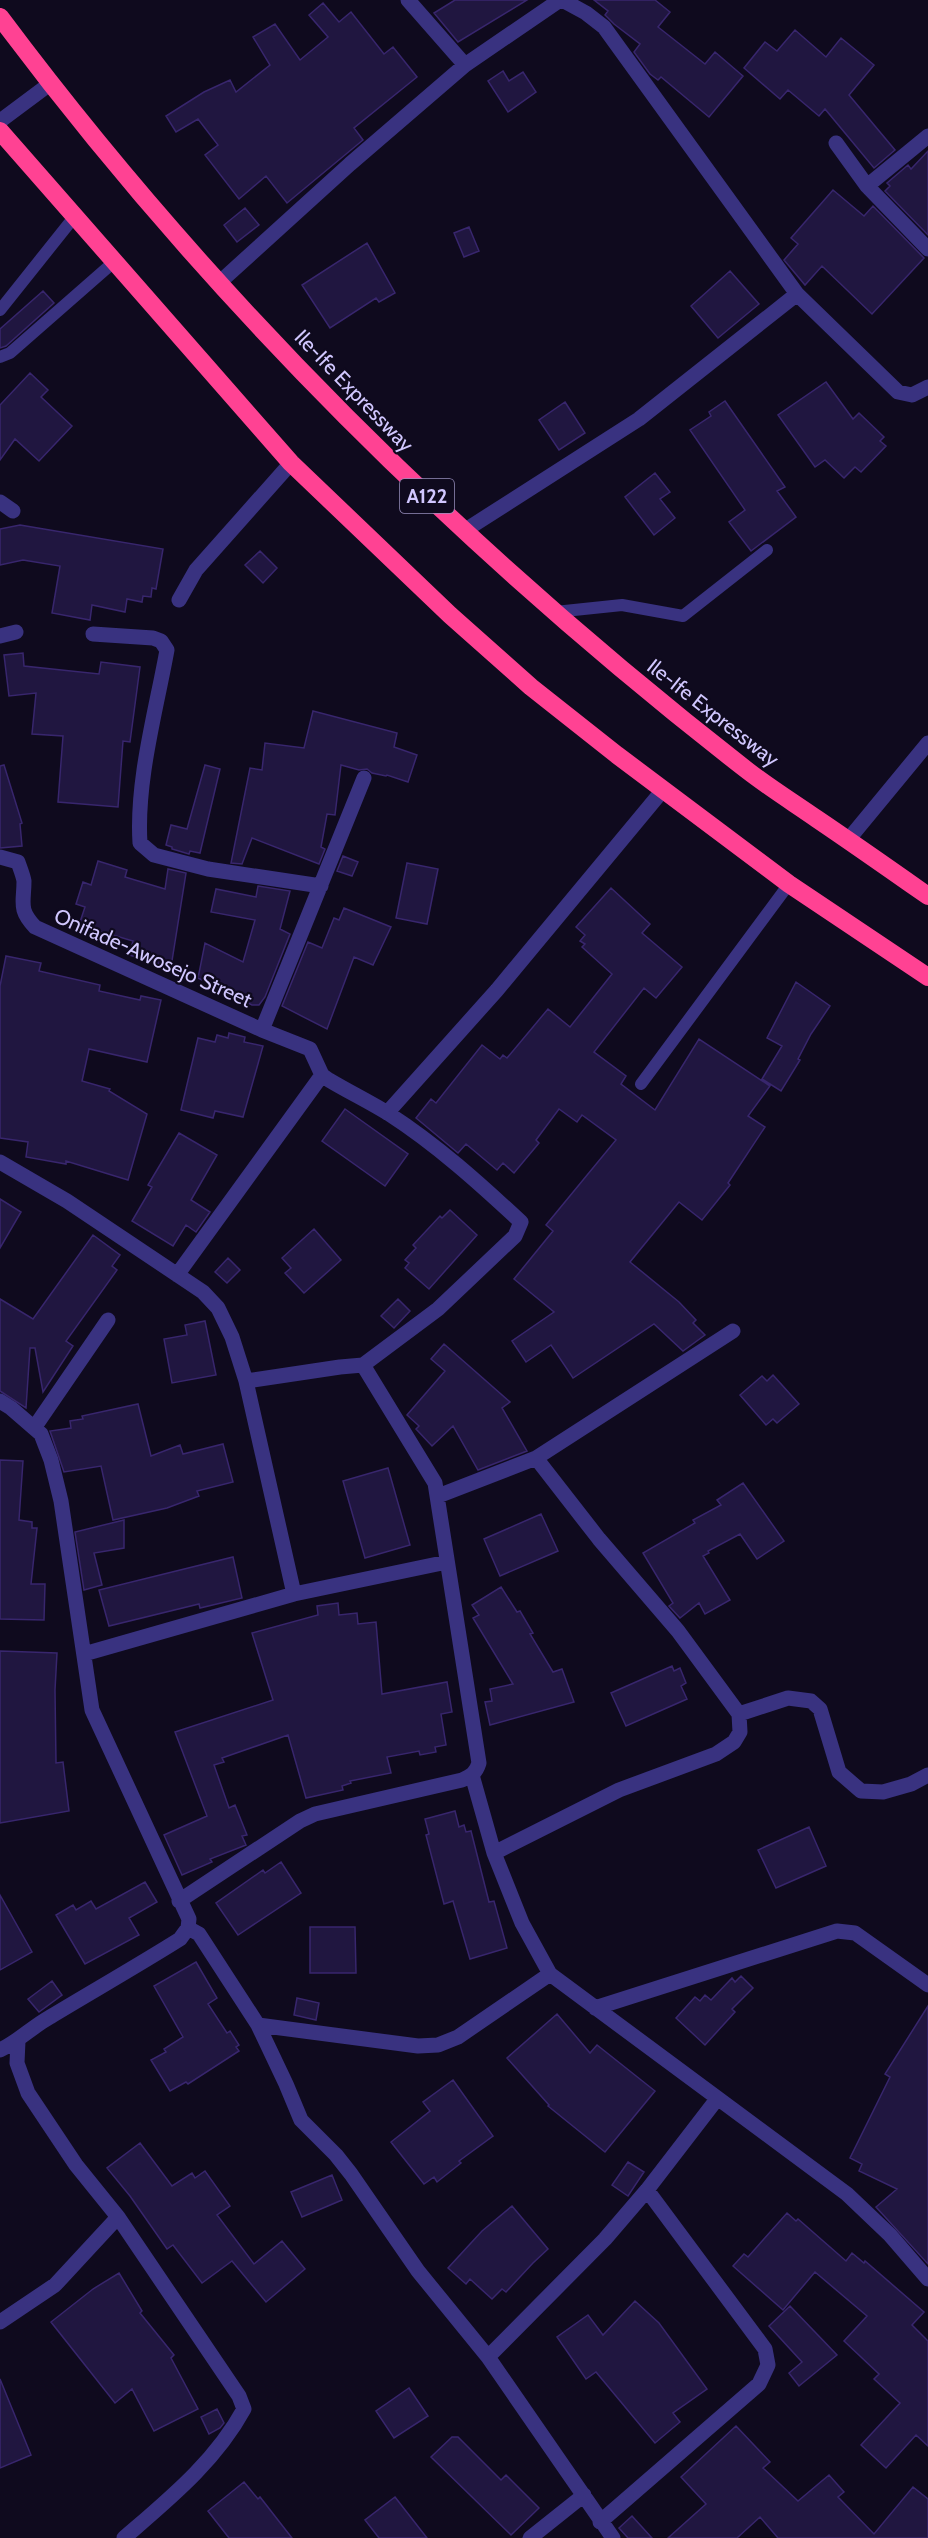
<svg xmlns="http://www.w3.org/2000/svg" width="928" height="2538" font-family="Cabin,sans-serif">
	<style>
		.building { fill: #201640; stroke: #38266d; stroke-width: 1.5 }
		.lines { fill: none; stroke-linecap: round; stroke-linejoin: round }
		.lane { stroke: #393280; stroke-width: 12 }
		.street { stroke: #393280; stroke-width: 15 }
		.highway { stroke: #ff4293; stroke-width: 18 }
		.labels { text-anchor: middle; stroke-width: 4.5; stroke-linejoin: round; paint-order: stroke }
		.shield { fill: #0f0a1e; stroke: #978ebc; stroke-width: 1.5 }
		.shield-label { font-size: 20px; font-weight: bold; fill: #d1c7ff }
		.street-label { font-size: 21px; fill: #d1c7ff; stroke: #0f0a1e }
	</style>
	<rect width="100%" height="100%" fill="#0f0a1e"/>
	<!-- building -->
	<path class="building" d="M455,0h72l-69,42 -24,-29z
		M594,0h61l15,12 -12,15 47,37 10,-12 28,24 -34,41 -48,-40 -3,3 -8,-6 -16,-22 6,-8 -26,-20 -9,-9 3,-4z
		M323,3l16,19 12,-10 33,42 9,-7 24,30 -63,51 9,12 -76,63 -21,-27 -27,23 -34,-44 13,-10 -20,-26 -22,13 -10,-16 38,-24 26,-12 6,12 34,-27 -17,-28 22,-13 25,36 28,-23 -19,-22z
		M795,30l31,27 15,-19 33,27 -25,30 46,55 -21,18 -49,-59 -6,7 -31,-26 -8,9 -36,-31 21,-26 12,9z
		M503,71l6,10 14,-9 13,20 -28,20 -20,-31z
		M928,151v84l-43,-44 5,-5 -3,-3 21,-18 3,4z
		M833,190l31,26 9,-10 51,52 -52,56 -50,-48 -17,19 -21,-25 14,-16 -7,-6z
		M245,208l14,17 -22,17 -13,-17z
		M469,227l10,24 -15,6 -10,-24z
		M367,243l28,50 -16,9 -3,-4 -46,30 -28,-43z
		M730,271l29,33 -41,34 -27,-32z
		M43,291l11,12 -48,43 -6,2v-19z
		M30,373l18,17 -7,7 31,29 -33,35 -24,-22 -15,21v-55z
		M826,382l27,37 6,-6 25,24 -4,4 6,5 -25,26 -6,-5 -11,11 -19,-18 -10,7 -37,-52z
		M725,401l60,86 -8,4 19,26 -45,34 -22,-29 16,-12 -55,-80 21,-14 -2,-4z
		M565,402l20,31 -26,17 -20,-30z
		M655,473l15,19 -10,7 15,19 -21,17 -29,-38z
		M20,525l143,24 -7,40 -4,-1 -1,9 -8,-1 -1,6 -15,-3 -2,13 -33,-7 -2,15 -38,-7 8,-47 -37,-6 -23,5v-36z
		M260,551l17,17 -14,15 -18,-18z
		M23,653l1,13 75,8 2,-12 39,5 -10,75 -7,-1 -5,66 -60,-5 5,-66 -31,-2 4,-41 -27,3 -5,-41z
		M313,711l84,22 -3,14 23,8 -9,27 -21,-7 -1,1 -14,-3 -5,-4 -8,1 -18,-5 -6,50 -8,-1 -6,33 4,2 -6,15 -67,-26 -10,26 -11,-1 19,-95 12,2 3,-27 39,5z
		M4,765l18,58 -2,1 2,22 -22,2v-82z
		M205,765l15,4 -20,84 -10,-2 -1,3 -17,-5v-2l-6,-2 5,-20 16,4z
		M343,856l15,6 -6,14 -15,-5z
		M98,861l29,9 -2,7 40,12 3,-20 18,4 -15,94 -42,-12 4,-14 -54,-16 6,-18 -9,-3 7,-22 8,3z
		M407,863l31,6 -11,55 -31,-6z
		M258,886l32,5 -10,38 10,5 -25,63 -6,8h-7l-54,-27 7,-35 38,19 12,-42 -44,-8 5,-23 40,8z
		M611,888l39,36 -8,9 40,34 -26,31 -12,-10 -50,64 32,24 -5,8 34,26 44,-71 71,47 -22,30 17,11 -37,56 2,2 -28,35 -23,-18 -49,60 49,40 17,18 -3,3 12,12 -22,16 -29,-27 -81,54 -22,-33 -25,17 -14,-21 42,-29 -40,-33 39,-48 -7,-6 70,-85 -34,-25 -5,7 -18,-13 -23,31 3,3 -25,30 -11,-10 -6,7 -31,-26 -8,9 -42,-35 15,-19 5,4 46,-58 18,14 3,-4 4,3 41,-49 22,18 42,-53 -30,-27 3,-3 -5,-3 5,-6 -9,-8z
		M344,908l47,19 -18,38 -19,-8 -27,72 -45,-23 26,-64 14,6 12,-30 5,2z
		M6,956l35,7 -2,8 61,14 -1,6 41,9 1,-4 20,4 -14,62 -58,-13 -7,32 28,8 -1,2 38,23 -19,66 -62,-19v3l-40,-7 2,-15 -28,-4v-152z
		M796,982l34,24 -19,28 -13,25 2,1 -19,31 -19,-12 20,-33 -15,-8z
		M229,1033l16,4 -1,5 19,4 -20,71 -28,-6 -2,7 -32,-8 17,-72 17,4 2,-7 11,3z
		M345,1109l63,45 -23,32 -63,-45z
		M179,1133l38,22 -26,45 19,12 -14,20 -10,-7 -13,21 -41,-25 20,-34 -4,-2z
		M0,1199l21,13 -21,36z
		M450,1210l27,25 -48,54 -24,-21 4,-5 -4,-3 11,-12 -3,-3 27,-29 2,2z
		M314,1229l27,31 -37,33 -19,-20 6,-5 -9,-10z
		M93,1235l27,20 -8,11 5,4 -51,71 7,5 -30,46 -8,-44h-5l-4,60 -26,-17v-92l33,20z
		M228,1258l12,12 -13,13 -12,-11z
		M398,1299l12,12 -16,17 -13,-12z
		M205,1321l11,54 -44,8 -8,-44 23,-4 -2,-10z
		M444,1344l66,58 -8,6 25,43 -49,19 -25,-44 -21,20 -16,-17 3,-3 -12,-11 38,-44 -14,-12z
		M773,1375l26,29 -22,19 -4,-4 -7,6 -26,-30 22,-19 5,5z
		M138,1404l13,52 29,-11 3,9 40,-10 10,38 -36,9 2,5 -32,12 -54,12 -12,-54 -37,6 -14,-41 21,-3 -1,-7 13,-2 -1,-3z
		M0,1460l23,1 -4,59 13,2v6h5l-6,56h14l-1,36 -44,-1z
		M388,1468l22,77 -45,13 -22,-77z
		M743,1483l41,58 -27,18 -17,-25 -32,17 1,2 -6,3 27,44 -25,14 -6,-11 -19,15 -11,-12 4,-3 -30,-50 52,-30 -2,-3 28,-15 -4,-5z
		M541,1514l17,37 -58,25 -16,-37z
		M124,1520v28l-30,5 8,32 -18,5 -9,-58z
		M233,1557l9,41 -42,10 -1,-4 -90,22 -10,-36z
		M501,1587l16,25 3,-1 13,22 -3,1 23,38 9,-3 12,33 -84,23 -5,-23 7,-1 -2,-12 23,-5 -40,-66 6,-3 -7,-10z
		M338,1603l1,12 18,-2 1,11 18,-2 6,72 65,-12 5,30 -11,2 5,31 -11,2 1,5 -16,3 -1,-4 -32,6 4,16 -41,8 1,2 -9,3 1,4 -37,8 -18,-63 -66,23 2,4 -10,3 15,43 6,-3 12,30 -5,1 4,9 -36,14 2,3 -30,13 -18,-40 43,-19 -32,-84 98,-32 -21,-67 66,-18 -1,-9z
		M0,1651l57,2 -2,37 1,73 7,-1 6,49 -69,12z
		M672,1666l2,5 6,-3 6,15 -5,3 6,13 -61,27 -15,-33z
		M455,1811l4,16 5,-2 2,7 5,-1 18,71 5,-1 13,47 -37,11 -17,-58 -9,3 -18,-69 3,-1 -4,-15z
		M809,1827l17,39 -50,22 -18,-38z
		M281,1862l20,31 -63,42 -22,-32 47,-33 2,3z
		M145,1882l12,20 -28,16 10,17 -54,29 -29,-49 17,-10 3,5 15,-9 5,8z
		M0,1895l32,57 -32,18z
		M310,1927h45l1,46h-46z
		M196,1962l21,36 -9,6 19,29 3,-2 9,14 -3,2 3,4 -51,33 -2,-2 -16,9 -19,-31 15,-8 -2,-3 19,-12 -29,-51z
		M741,1976l12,12 -21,21 3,3 -30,33 -29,-27 19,-21 5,4 5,-6 6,5 21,-22 3,4z
		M52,1981l10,14 -23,17 -11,-13z
		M297,1998l22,5 -3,17 -22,-5z
		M928,2006v258l-52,-57 21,-18 -38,-18 3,-7 -12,-6 40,-81 -5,-3z
		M557,2014l33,39 7,-8 58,46 -50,61 -57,-46 1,-1 -42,-47z
		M453,2080l40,56 -34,25 2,2 -24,19 -3,-5 -10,7 -33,-42 39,-31 -7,-9z
		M140,2143l32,43 20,-13 3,5 10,-7 25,35 -13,9 37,49 28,-23 23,28 -39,33 -34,-41 -30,22 -29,-38 -6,4 -37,-53 -23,-28z
		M628,2162l16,10 -16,24 -16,-11z
		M332,2175l10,25 -40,17 -11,-25z
		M512,2206l36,43 -15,14 -27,29 -4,-3 -10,10 -22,-20 -4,5 -18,-16 34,-37z
		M787,2213l9,8 2,-2 48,42 6,-8 12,10 1,-2 59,51 -12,13 16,16v105l-12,-11 -30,33 -25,-23 39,-42 -26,-24 5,-5 -35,-33 23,-25 -52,-44 -32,38 -50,-44 11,-12 4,3z
		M119,2273l23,38 -2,2 34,42 -3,3 27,51 -44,22 -22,-42 -17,14 -64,-81 42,-33z
		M635,2301l24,22 48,66 -34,24 7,9 -25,21 -59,-71 -10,7 -29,-42 31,-22 15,20z
		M790,2306l47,49 -38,31 -10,-13 13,-11 -33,-36z
		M0,2379l31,76 -31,13z
		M409,2388l19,28 -34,22 -18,-27z
		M217,2409l7,14 -4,5 -11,6 -8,-17z
		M736,2426l34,36 -7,6 35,33 31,-26 15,17 -6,5 36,37 39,-47 15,12v39h-150l-18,-21 -23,21h-69l38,-34 -25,-27z
		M452,2437h6l43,43 5,-5 33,33 -28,27 -80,-78z
		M244,2482l14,17 2,-2 32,41h-63l-21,-27z
		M395,2497l32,41h-48l-14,-18z
		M632,2516l20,22h-24l-9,-10z"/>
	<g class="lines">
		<!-- lane -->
		<path class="lane" d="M0,310l75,-94
			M0,357l10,-4 105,-92
			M555,612l67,-7 61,11 84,-66
			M641,1084l148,-200"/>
		<!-- street -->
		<path class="street" d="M408,0l57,65
			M562,0l24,13 18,14 193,267 101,98 14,3 16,-8
			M0,121l51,-38
			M836,143l31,43 61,63
			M867,186l61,-50
			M220,282l130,-118 115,-99 95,-65
			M0,502l13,9
			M464,531l175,-112 158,-125
			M179,600l17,-30 95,-107
			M93,634l60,4 8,3 6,9c-11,61 -31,131 -27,193l14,12 54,14 113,17
			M0,636l16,-4
			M848,840l80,-97
			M0,857l18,5c2,6 5,13 6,19 0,22 -6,28 11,46l227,103 48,19 12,26 7,5c20,12 41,22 60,34 48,31 90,69 132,108l-6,14 -77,73 -75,56 -23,2 -94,14
			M262,1030l102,-252
			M387,1113l110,-123 166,-200
			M0,1162l67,39 136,91 15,16 14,29 14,44 48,213
			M177,1275l145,-200
			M0,1401l11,7 30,26 10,26 10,41 31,209 97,209 -1,9 -8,11c-43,27 -87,52 -130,78 -18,10 -31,24 -50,33
			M34,1428l74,-108
			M438,1496l98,-38 197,-127
			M84,1654l210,-60 153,-32
			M739,1714l49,-16 23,3 9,8 19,63 22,19 22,1 28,-8 17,-9
			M472,1775l22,78 28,70 28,51 297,220 43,41 38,44
			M494,1853l125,-63 97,-36 18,-12 6,-10 -1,-18 -61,-83 -79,-92 -63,-81
			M179,1901l121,-80 15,-7 147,-34c9,-4 14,-7 17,-17l-44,-280 -72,-118
			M188,1928l11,6 59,91 28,59 15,36 35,35 15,19 67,97 70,86 125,181
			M595,2008l242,-77 18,2 73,52
			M258,2025l160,21 20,-1 20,-8 92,-63
			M18,2041l-1,22 11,30 48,72 42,52 121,179 5,13c-29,53 -75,90 -120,129
			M0,2322l55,-37 63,-68
			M488,2357l117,-118 42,-49 70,-91
			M600,2522l159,-138 9,-19 -3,-16 -118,-159
			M530,2538l54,-43"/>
		<!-- highway -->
		<path class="highway" d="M0,17c212,284 468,536 748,754 22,17 46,32 69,48 37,25 74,51 111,77
			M0,131l291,332 159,152 81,72 86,68 172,129 139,93"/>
	</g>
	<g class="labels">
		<!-- shield labels -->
		<rect class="shield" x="400" y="479" width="54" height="34" rx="4.5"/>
		<g class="shield-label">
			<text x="427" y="503">A122</text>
		</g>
		<!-- street labels -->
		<g class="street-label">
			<text transform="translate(354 391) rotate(46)" y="7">Ile-Ife Expressway</text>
			<text transform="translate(713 713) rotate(38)" y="7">Ile-Ife Expressway</text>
			<text transform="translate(153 958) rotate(24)" y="7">Onifade-Awosejo Street</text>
		</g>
	</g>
</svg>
